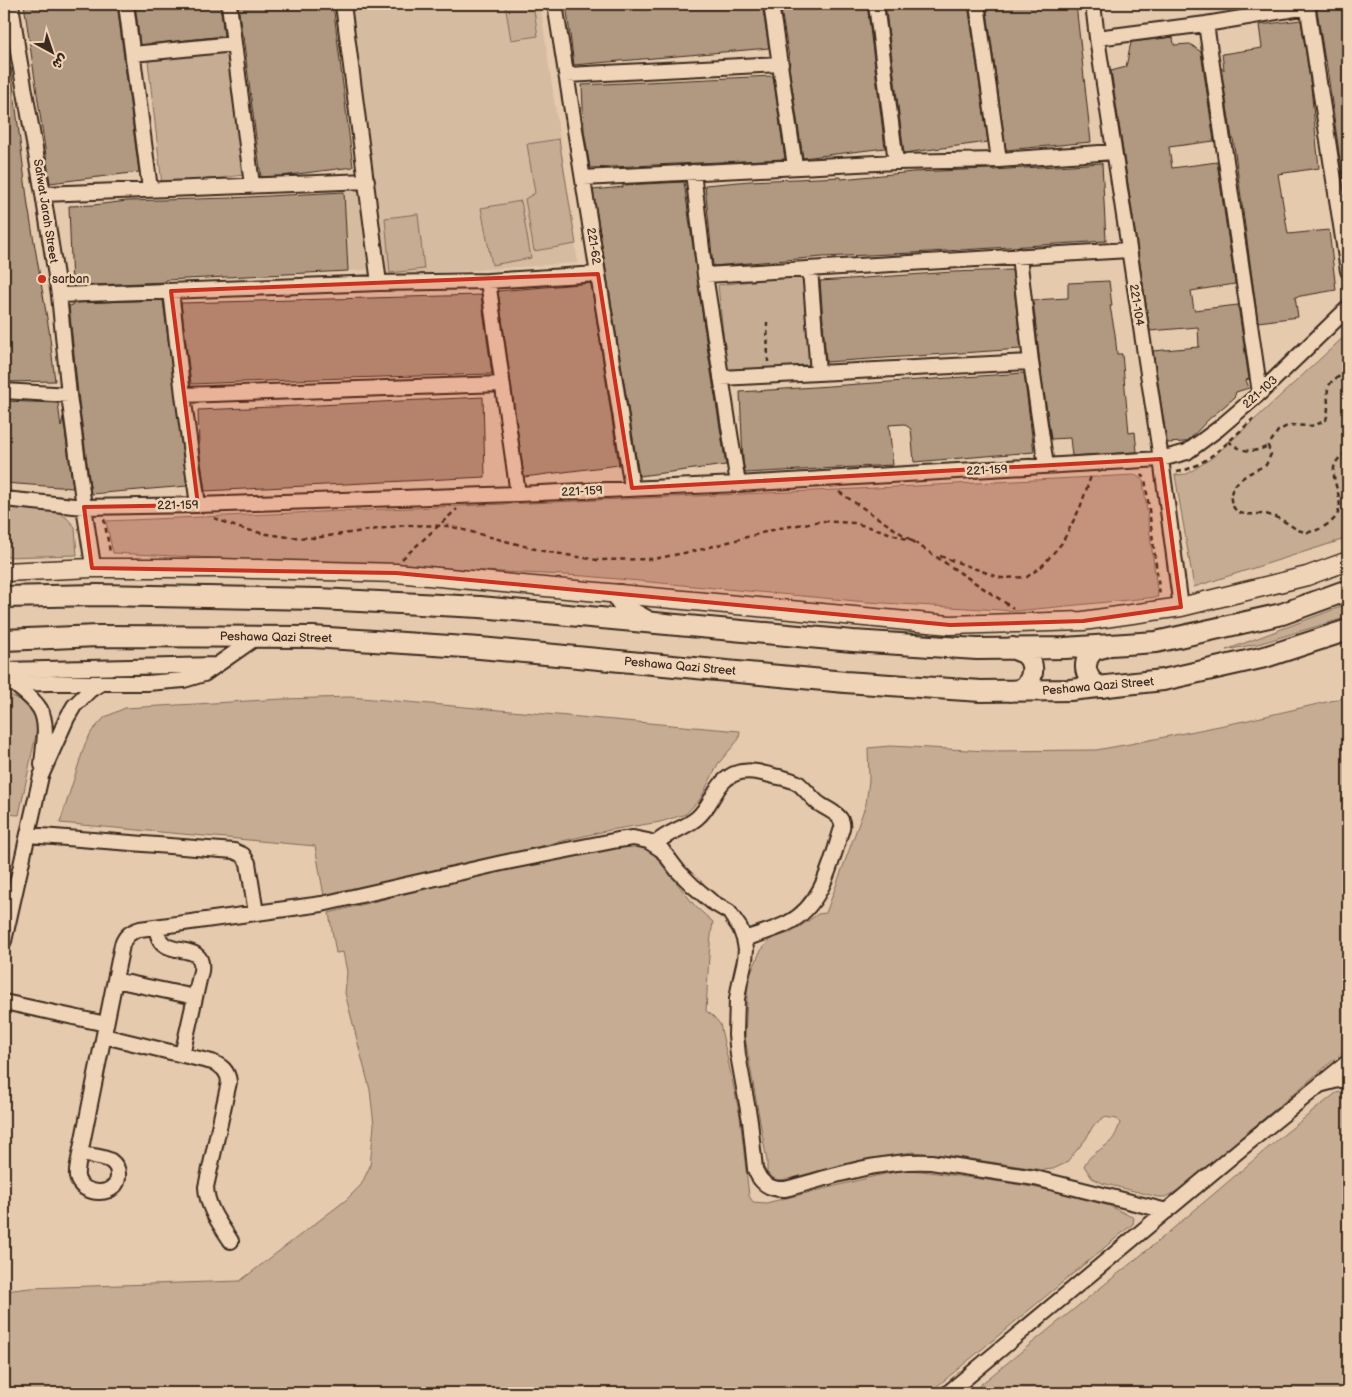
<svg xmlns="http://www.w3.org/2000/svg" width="1352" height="1397" font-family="'Balsamiq Sans','Playpen Sans Arabic',sans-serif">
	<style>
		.built { fill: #d5bba0 }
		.green { fill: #c5ac93; stroke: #806b58 }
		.building { fill: #b19880; stroke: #3b2a1e }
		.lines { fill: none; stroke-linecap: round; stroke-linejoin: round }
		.minor-casing { stroke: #3b2a1e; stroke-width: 18 }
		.major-casing { stroke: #3b2a1e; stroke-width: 21 }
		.highway-casing { stroke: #3b2a1e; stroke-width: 24 }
		.path { stroke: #3b2a1e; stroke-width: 2.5; stroke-dasharray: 5 4; stroke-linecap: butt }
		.minor { stroke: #f0d4b7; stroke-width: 14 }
		.major { stroke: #f0d4b7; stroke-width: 18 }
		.highway { stroke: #f0d4b7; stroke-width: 20 }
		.marked { fill: #c8321e; fill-opacity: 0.2; stroke: #c8321e; stroke-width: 4; stroke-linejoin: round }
		.poi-dot { fill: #c8321e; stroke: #f0d4b7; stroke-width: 2 }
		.labels { text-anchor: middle; stroke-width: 5; stroke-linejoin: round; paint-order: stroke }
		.street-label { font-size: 12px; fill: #3b2a1e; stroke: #f0d4b7 }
		.poi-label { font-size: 12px; fill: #3b2a1e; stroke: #f0d4b7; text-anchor: start }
	</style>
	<rect width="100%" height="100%" fill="#e5caae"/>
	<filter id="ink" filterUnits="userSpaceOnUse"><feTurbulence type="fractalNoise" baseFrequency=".02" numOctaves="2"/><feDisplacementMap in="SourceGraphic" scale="10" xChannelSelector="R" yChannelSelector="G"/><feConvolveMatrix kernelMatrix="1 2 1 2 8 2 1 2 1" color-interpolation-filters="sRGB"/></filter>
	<g filter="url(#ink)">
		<!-- built -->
		<path class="built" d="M350,4h190l38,259 -191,13z
			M363,191l4,79 -20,1 -3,-79z"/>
		<!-- green -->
		<path class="green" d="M505,4h28l5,32 -27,4z
			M229,51l15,124 -82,10 -14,-124z
			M559,139l17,105 -42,7 -9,-52 10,-6 -8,-49z
			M521,201l10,57 -39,7 -11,-57z
			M418,214l6,55 -34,4 -5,-55z
			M803,275l9,89 -85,9 -9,-88z
			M1348,333v205l-154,49 -19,-112 12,-1 26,-17 38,-34z
			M1135,475l8,5 15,117 -142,14 -149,-9 -282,-26 -472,-23 -7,-32 730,-31z
			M4,505l50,4 12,8 9,10 2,28 -73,2z
			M1348,604v13l-90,27 -32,6z
			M4,694c16,2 25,14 35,26l-20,95 -15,-1z
			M350,697l390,34 -1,8 -21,25 -17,34 -15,16 -26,8 -50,8 -286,66 -9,-50 -255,-23 25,-79 7,-13 13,-14 20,-9 158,-9z
			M1348,697v351l-169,142 -14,7h-7l-56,-14 -10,-5 -8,-12c4,-11 18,-16 27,-25 4,-4 7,-12 9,-18l-3,-4 -13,-2 -11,9 -7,13 -20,24 -13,6 -10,1 -99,-15 -33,-3 -86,17 -35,10 -14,1 -9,-7v-12l-22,-123 3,-58 12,-28 10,-13 22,-7 26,-18 8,-1 40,-109 3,-24 -1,-32 22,-2 98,5 108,-1 34,-6 114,-23z
			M630,846l10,1 12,5 44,55 17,15c-5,29 -5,59 -7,89l7,5 7,8 20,92 9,80 4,6 13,1 114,-28 25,-5 17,1 87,12 45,8 56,15 24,12 -1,6 -204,169h-925v-102l27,-3 209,-7 106,-81 15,-15 9,-19 4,-41 -4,-35 -25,-97 2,-21 -4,-20 -7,1 -7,-40 110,-28 102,-23z
			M1348,1090v303h-378l186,-150 126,-107 54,-43z"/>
		<!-- building -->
		<path class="building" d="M24,4h93l22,168 -89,11z
			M135,4h85l4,32 -84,9z
			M238,4h95l20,163 -72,9 -20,1 -18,-141h-1z
			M566,4h196l7,44 -195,17z
			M780,4h87l18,144 -82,10 -14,-91 1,-4z
			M885,4h83l20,138 -84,11z
			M986,4h90l15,138 -85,8z
			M1316,4h32v170h-6l-16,-113h-1z
			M1301,20l10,67 8,81 -41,6 10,60 41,-4 7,60 -41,7 3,20 -40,5 -25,-184h-1l-11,-70 3,2 -2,-16 40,-6 -3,-23z
			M1173,37l1,8 16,-1 11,8 13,89 -45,6 3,21 45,-6 18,122 -44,7 3,19 44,-5 11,74 -3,1 3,8 -13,4 -2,6 -26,22 -18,19 -5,3 -18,1 -14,-92 46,-4 -1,-20 -48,4 -39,-260 15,-4 5,-25z
			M11,68l17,138 21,124 6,51 -51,1v-313z
			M773,76l12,83 -195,9 -6,-37 -2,-46z
			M1102,163l4,78 -193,12 -90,4 -110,9 -8,-81 45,-4 91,-4v2l72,-7 76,-3h4v1z
			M684,182l22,158 20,125 -87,11 -46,-286 30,-3v-2z
			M344,192l4,79 -182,9v2l-94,4 -3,-80 25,-1 33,-4 103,-3z
			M1012,270l9,79 -195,13 -6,-81 133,-9z
			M1109,281l3,25h-2l5,28 2,20h5l7,79 6,-1 2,20 -65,4 -2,-18 -19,1 -11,-75 -7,-64 35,-2v-15z
			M591,283l28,182 -95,12 -26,-186z
			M481,295l11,79 -146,4 -155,6 -10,-81z
			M163,300l24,186 -96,8 -13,-100 -9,-88 4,-1v-2z
			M1024,373l10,79 -120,10 -3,-33 -7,-5 -15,1 4,40 -148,8 -2,-12 -3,-69z
			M483,397l2,80 -280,14 -6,-43 -1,-38 100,-4z
			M4,401l54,2 3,24 2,-10 10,71 -69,-5z"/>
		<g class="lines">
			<defs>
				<path id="minor" d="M11,4l7,48 25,142 16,101 10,100 15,112 8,52v9
					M126,4l24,185
					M229,4l23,181
					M343,4l36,279
					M555,4l77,484
					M771,4l24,162
					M876,4l20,158
					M977,4l22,156
					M1093,4l4,34 64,421 20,148
					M1307,4l41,267
					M1206,24l54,369
					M1097,38l109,-14 101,-17
					M133,54l101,-10
					M567,75l214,-11
					M693,172l12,103 33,209
					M583,178l313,-16 103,-2 115,-8
					M43,194l324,-13
					M1019,256l12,106 15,104
					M810,269l8,104
					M705,275l424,-25
					M488,281l30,213
					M171,291l12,104 15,110
					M59,295l320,-12 109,-2 110,-7
					M721,378l310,-16
					M4,391l65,4
					M183,395l319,-11
					M4,499l80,8 114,-2 320,-11 220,-10 423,-25 26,-7 31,-23 42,-36 88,-85
					M4,670l211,-5
					M4,684l46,-1h97l37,-3 20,-6 53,-37
					M14,684c9,7 20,15 26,25 9,16 3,39 2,56
					M28,835l206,16 9,4 5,8 8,50
					M655,844c12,-12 29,-15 42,-26 13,-11 16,-26 27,-37 14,-14 32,-10 50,-5 9,2 17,3 25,8 7,6 12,13 19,19 9,7 27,12 24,25 -11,34 -19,77 -54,95 -14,7 -29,11 -44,16
					M157,927c0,37 49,10 44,44l-19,84
					M4,941l37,-165 26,-58 7,-12 16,-16 12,-7
					M115,980l80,17
					M4,1002l102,22
					M104,1036l108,26c10,4 16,9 17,20l-23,105c1,21 14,37 25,54
					M1323,1084l15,-4h10
					M80,1154c10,2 23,2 31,7 4,3 7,8 7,13 2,24 -37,23 -41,3 -1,-7 2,-16 3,-23l42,-209c3,-9 8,-13 18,-16l182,-25 180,-41 116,-23 15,-2 15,3 14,9 16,21 14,14 20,17 17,10 11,16 4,11 2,10 -1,11 -5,22 -3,17 -1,36 2,20 12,66 5,48c5,14 15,21 30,20 47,-12 96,-30 146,-27l104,16 132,33
					M948,1393l295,-246 105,-85"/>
				<path id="major" d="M4,572l88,-4h127l177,5 554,52 133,-4 98,-14 126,-31 41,-15"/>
				<path id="highway" d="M619,595c2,14 14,18 26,25
					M4,597l93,-2 222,4 161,8 373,34 124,8 88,-1 91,-6 126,-28 66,-24
					M4,640l94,-4 215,1 167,11 365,34 136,9 89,-1 93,-10 102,-23 83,-27
					M1103,687c-16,-3 -23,-23 -11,-35 4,-4 10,-4 15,-6
					M1011,691c2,-1 5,0 8,-1 15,-6 18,-28 5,-37 -4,-2 -8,-3 -12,-5"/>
			</defs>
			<!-- minor casing -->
			<use href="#minor" class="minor-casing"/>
			<!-- major casing -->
			<use href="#major" class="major-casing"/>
			<!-- highway casing -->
			<use href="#highway" class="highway-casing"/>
			<!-- path -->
			<path class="path" d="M767,322l1,40
				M1348,373c-32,10 -15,24 -22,47l-10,5 -7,1 -20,-1 -11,6 -10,15 3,8 -5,11c-13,6 -38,17 -35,35 1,5 3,10 8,12 8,5 21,0 30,3 26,6 29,29 59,9 24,-16 3,-37 6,-56 1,-8 9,-13 14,-17
				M1228,441c14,11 24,13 40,5
				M1177,472c29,-5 55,-34 76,-53
				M1141,474l4,4 15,118
				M839,492l174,116
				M214,518l25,10 22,5 27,4 26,1 92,-13 43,1 94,25 54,9 57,-1 45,-9 81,-22 41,-7 33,2 26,7 35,12
				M104,519l6,33
				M940,556l61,22 26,-1 15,-11 20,-23 18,-35 11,-32
				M402,559l55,-50"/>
			<!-- minor -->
			<use href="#minor" class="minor"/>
			<!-- major -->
			<use href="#major" class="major"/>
			<!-- highway -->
			<use href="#highway" class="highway"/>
		</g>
	</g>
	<!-- marked area -->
	<path class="marked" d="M598,274l34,214 529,-29 20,148 -98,14 -133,4 -554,-52 -304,-5 -8,-61 114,-2 -27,-214z"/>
	<!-- markers -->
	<circle class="poi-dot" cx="42" cy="279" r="5"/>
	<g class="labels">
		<!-- street labels -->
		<g class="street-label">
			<text transform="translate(46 211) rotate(81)" y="4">Safwat Jarah Street</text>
			<text transform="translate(594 246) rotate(81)" y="4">221-62</text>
			<text transform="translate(1137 305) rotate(81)" y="4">221-104</text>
			<text transform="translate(1260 392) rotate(-42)" y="4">221-103</text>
			<text transform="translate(987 470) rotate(-3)" y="4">221-159</text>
			<text transform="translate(582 491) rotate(-3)" y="4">221-159</text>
			<text transform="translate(178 505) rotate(-1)" y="4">221-159</text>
			<text transform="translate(276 637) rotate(1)" y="4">Peshawa Qazi Street</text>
			<text transform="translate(680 666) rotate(5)" y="4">Peshawa Qazi Street</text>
			<text transform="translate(1098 686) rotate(-5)" y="4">Peshawa Qazi Street</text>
		</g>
		<!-- poi labels -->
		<g class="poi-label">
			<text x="52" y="283">sarban</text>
		</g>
	</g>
	<!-- margin -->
	<rect width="1352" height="1397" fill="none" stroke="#f0d4b7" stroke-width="20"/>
	<rect x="10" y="10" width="1332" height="1377" fill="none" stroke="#3b2a1e" stroke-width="2" filter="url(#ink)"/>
	<!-- north arrow -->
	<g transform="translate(52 52) rotate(140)" stroke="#f0d4b7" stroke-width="4" paint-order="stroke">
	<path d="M0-4L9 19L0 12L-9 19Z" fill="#3b2a1e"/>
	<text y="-8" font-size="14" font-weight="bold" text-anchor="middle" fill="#3b2a1e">ش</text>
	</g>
</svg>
